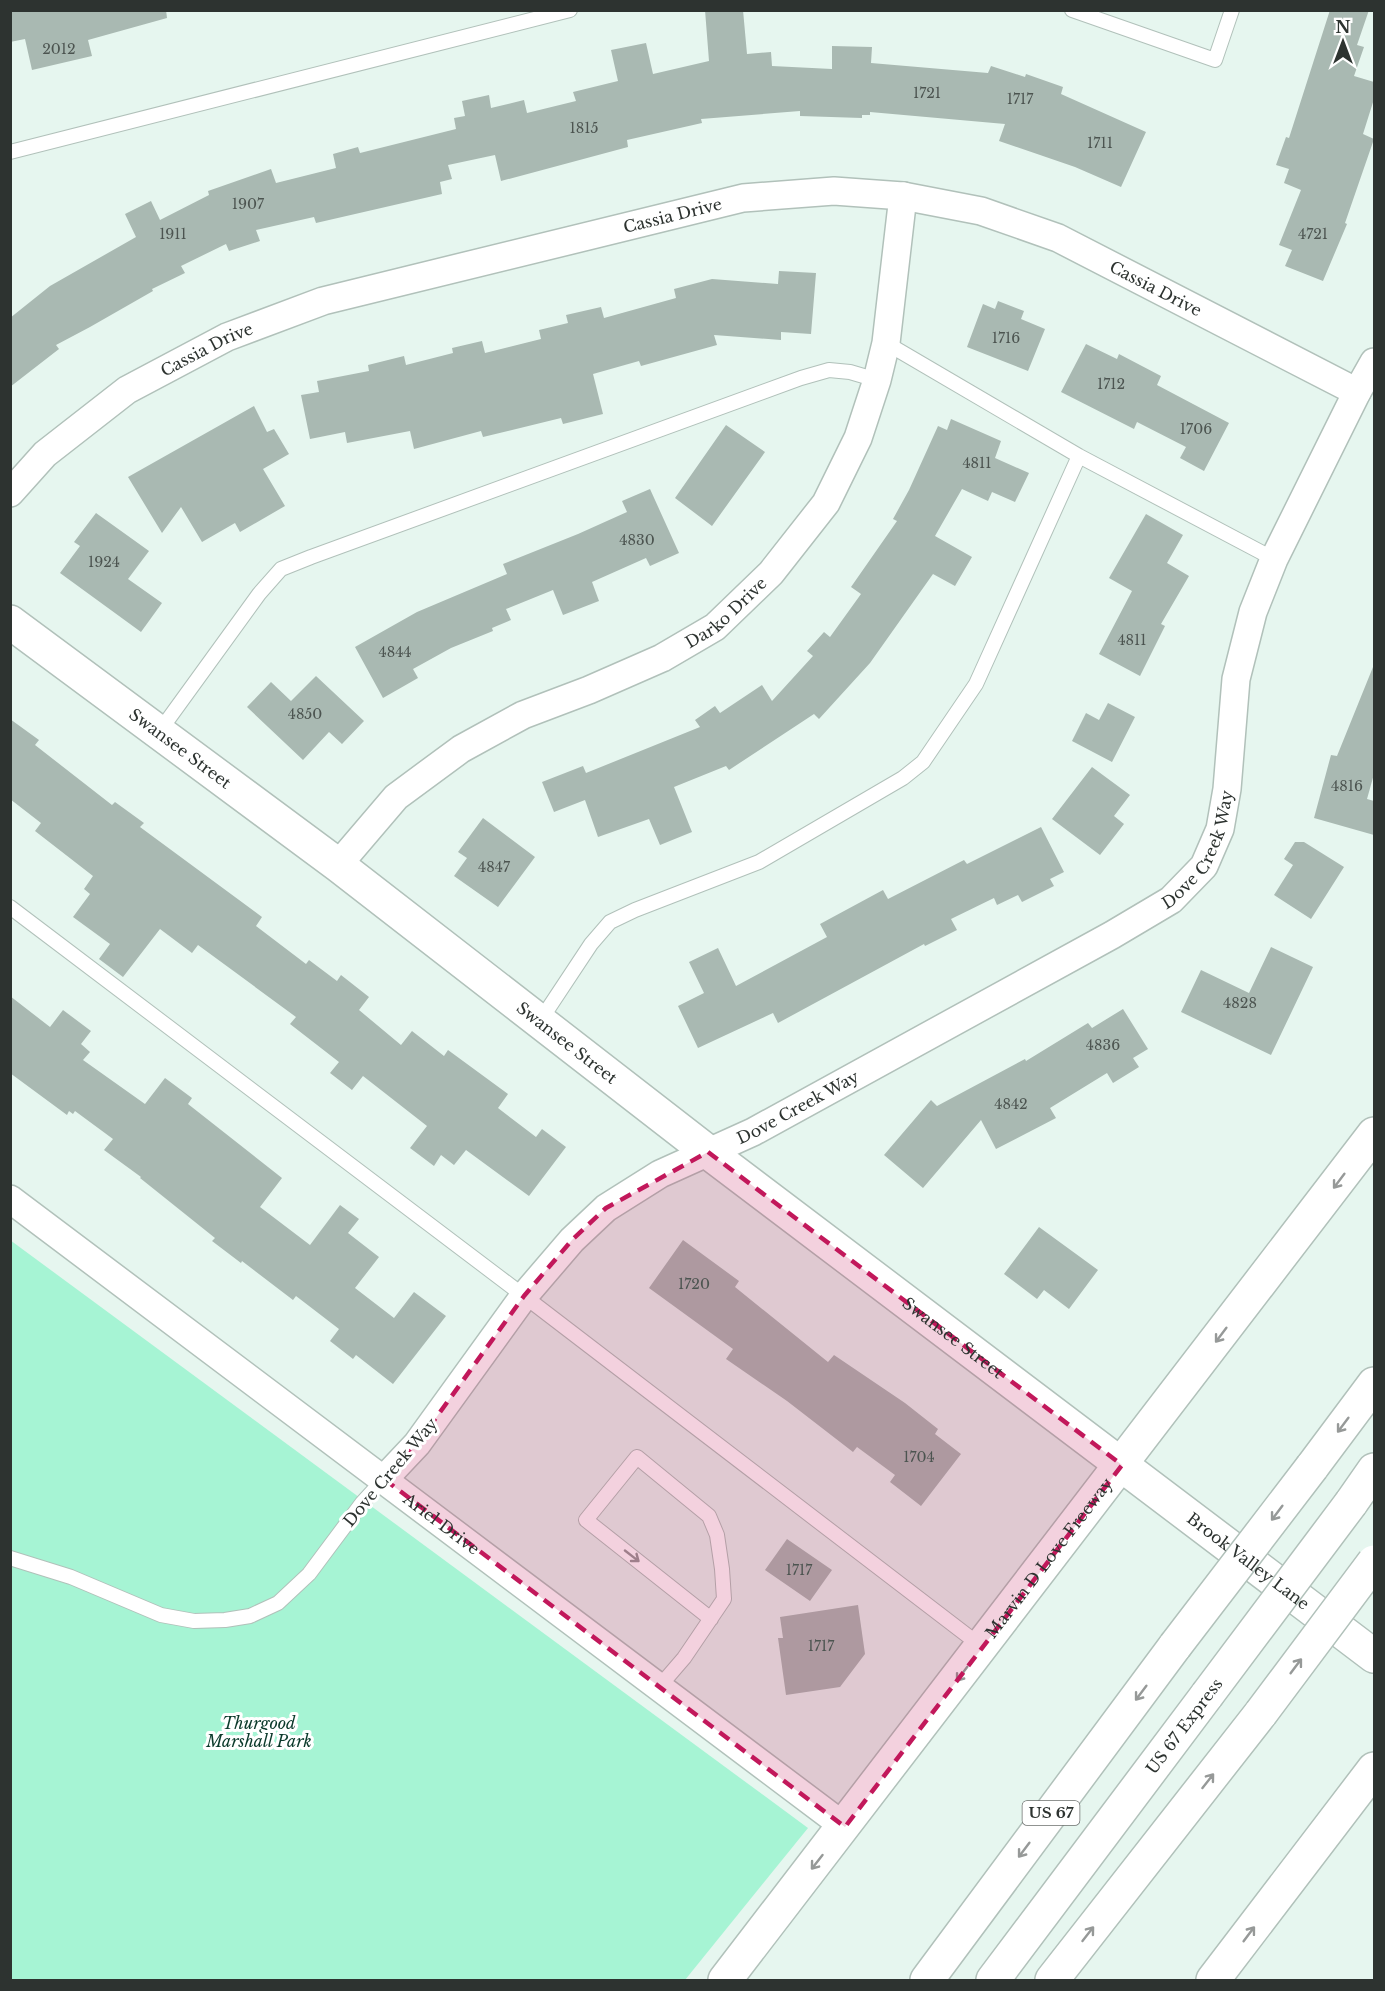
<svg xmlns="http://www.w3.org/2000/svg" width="1385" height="1991" font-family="'Libre Baskerville',serif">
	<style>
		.green { fill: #a6f4d4 }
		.building { fill: #a9b9b2 }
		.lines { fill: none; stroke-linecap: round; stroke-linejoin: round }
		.lane-casing { stroke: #b1c1ba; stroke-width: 16 }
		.street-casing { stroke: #b1c1ba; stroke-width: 30 }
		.secondary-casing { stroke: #b1c1ba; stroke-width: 36 }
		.highway-casing { stroke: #b1c1ba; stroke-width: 36 }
		.lane { stroke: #fff; stroke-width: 14 }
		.street { stroke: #fff; stroke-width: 27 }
		.secondary { stroke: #fff; stroke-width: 33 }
		.highway { stroke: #fff; stroke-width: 33 }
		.highway-bridge-casing { stroke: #b1c1ba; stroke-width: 36; stroke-linecap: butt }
		.highway-bridge { stroke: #fff; stroke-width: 33 }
		.oneway { stroke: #969998 }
		.marked { fill: #c2185b; fill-opacity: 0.2; stroke: #c2185b; stroke-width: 4.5; stroke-dasharray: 12 8; stroke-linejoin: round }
		.labels { text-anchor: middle; stroke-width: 6; stroke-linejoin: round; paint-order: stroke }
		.number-label { font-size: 14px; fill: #4c5450 }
		.shield { fill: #fff; stroke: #6c706e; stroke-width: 1.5 }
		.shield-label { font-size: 15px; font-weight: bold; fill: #2d3330 }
		.street-label { font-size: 16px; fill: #2d3330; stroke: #fff }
		.park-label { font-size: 16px; font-style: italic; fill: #0b3a2b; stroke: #fff }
	</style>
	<rect width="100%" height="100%" fill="#e6f6ef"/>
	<!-- green -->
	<path class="green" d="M10,1240l798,588 -123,152h-674z"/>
	<!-- building -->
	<path class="building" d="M10,10h156l1,8 -79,22 4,16 -60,14 -7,-31 -15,3z
		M705,10h38l4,44 24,-2 1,14 60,3v-23l40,1 -1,16 117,10 3,-7 34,11 1,-3 37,13 -2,7 85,38 -25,55 -46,-20 -76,-26 6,-17 -135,-12v3h-8v3l-62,-2v-5l-99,8 1,4 -75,17 1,7 -127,34 -6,-26 -47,10 4,14 -12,3 2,12 -126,29 -2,-6 -58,13 4,11 -31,10 -3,-7 -45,22 4,7 -33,16 1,2 -63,36 -34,18 3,4 -49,38v-69l40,-32 86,-49 -11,-23 26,-13 9,19 49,-25 -1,-4 63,-22 5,14 60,-15 -3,-14 25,-7 2,6 96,-24 -2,-11 11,-2 -3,-15 27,-6 2,13 33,-8 3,13 49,-12 -3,-9 45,-11 -7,-31 35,-7 7,31 56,-13z
		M1330,10h39l-12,35 7,2 -10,29 20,6v17l-11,35 11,5 -29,84 2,1 -24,57 -38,-15 7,-16 -13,-5 22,-55 -17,-7 5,-14 -13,-4 10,-28 3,1z
		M779,271l37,2 -5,61 -30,-2v8l-67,-5 3,10 -76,21 -2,-5 -46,13 10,40 -40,10 -2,-6 -78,19 -2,-6 -67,18 -4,-18 -63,12 -2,-11 -35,7 -9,-44 18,-3 -2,-11 52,-10 -1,-6 36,-9 2,9 47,-12 -1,-5 30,-7 3,12 56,-14 -2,-9 29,-7 -2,-8 35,-8 3,11 72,-20 -2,-9 38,-10 66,5z
		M998,301l26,10 -3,8 24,10 -17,42 -61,-24 16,-43 12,5z
		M1086,344l31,15 2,-5 42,22 -4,9 72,38 -25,48 -24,-13 6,-11 -49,-25 -3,7 -73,-37z
		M254,406l13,26 7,-3 15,25 -26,15 22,37 -45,26 -5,-9 -33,19 -21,-35 -19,26 -34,-56z
		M951,419l50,22 -6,17 34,15 -14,29 -23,-10 -4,9 -26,-12 -27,47 37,21 -17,29 -22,-12 -63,89 -51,56 -5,-5 -85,56 -3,-4 -52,21 18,45 -32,13 -11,-26 -51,18 -13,-37 -31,12 -12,-30 41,-16 3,7 114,-46 -5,-7 20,-14 5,7 42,-28 10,16 41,-45 -6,-5 17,-19 6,5 31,-43 -10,-7 46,-66 -4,-2 16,-29 29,-64 9,4z
		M726,425l39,27 -53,74 -37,-28z
		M650,489l29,64 -29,13 -4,-8 -54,24 7,19 -36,14 -10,-25 -47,19 5,11 -19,8 1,3 -42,17 -38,21 5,9 -35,20 -28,-51 62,-35 90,-38 -4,-10 75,-30 49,-22 -5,-11z
		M96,513l53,38 -21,28 34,24 -21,29 -81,-59 20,-27 -6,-4z
		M1146,514l37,21 -16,28 22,13 -28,48 4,2 -25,50 -41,-22 33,-63 -23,-13z
		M1373,667l1,107 -7,25 7,2v34l-60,-17 17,-63 6,1z
		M316,676l48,45 -22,23 -13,-12 -26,28 -56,-53 24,-25 20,19z
		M1108,703l27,14 -23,45 -40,-21 14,-28 13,7z
		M10,719l29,21 -4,5 77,60 3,-3 29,21 -4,4 122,90 -6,9 50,38 3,-4 28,21 4,-6 28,22 -10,13 42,35 11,-14 32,25 4,-6 60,44 -10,14 38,29 6,-8 24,18 -37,49 -63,-46 -12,15 -13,-10 -7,11 -24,-18 17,-22 -64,-50 -11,14 -22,-17 9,-11 -49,-38 6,-7 -98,-72 -6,8 -32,-24 -37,48 -24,-18 11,-15 -37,-27 17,-23 -6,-5 9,-13 -58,-45 6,-8 -31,-24z
		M1092,767l38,28 -16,21 10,8 -24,31 -48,-36z
		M483,818l52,39 -37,50 -44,-31 13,-18 -9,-6z
		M1041,827l23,45 -14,7 4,7 -32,16 -4,-7 -21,10 -3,-7 -43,21 6,11 -32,16 -1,-2 -146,79 -5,-10 -75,35 -20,-42 26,-13 -15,-31 29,-14 18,38 91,-49 -7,-13 63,-34 5,9 76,-39 3,4z
		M1295,842h9l40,25 -33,52 -37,-24 19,-30 -9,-6z
		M1271,947l42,20 -42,88 -90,-43 20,-42 48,23z
		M10,996l40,31 13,-17 28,21 -10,13 9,8 -7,8 62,44 20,-26 27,20 -4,6 94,74 -22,29 50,38 30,-40 19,14 -11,14 31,24 -24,31 39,30 20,-26 32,24 -53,68 -37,-29 -3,4 -23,-18 9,-12 -43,-33 -3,4 -51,-39 -1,2 -29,-22 3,-3 -75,-60 1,-1 -37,-27 9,-11 -38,-28 -2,3 -4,-3 -2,4 -57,-42z
		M1123,1009l25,40 -15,9 6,9 -26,16 -6,-10 -57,35 6,10 -60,31 -15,-29 -58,68 -39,-33 47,-55 6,6 88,-47 1,2 62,-38 4,5z
		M1039,1227l59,43 -29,39 -25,-19 -7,9 -33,-25z
		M683,1240l56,41 -4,6 93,75 6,-7 71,48 33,26 -3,5 26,20 -40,52 -31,-24 5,-7 -38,-28 -4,5 -66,-51 -61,-42 7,-10 -84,-61z
		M787,1539l45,31 -22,31 -45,-31z
		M858,1605l7,49 -25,33 -54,8 -8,-57h5l-3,-21z"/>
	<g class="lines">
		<defs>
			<path id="lane" d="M1072,10l143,50 17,-50
				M10,152l560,-142
				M886,343l193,113 195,103
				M159,732l100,-138 22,-25 30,-12 490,-179 28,-8 21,2 27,8
				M10,907l514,389 457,350
				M540,1021l51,-77 19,-22 25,-12 124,-48 144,-84 20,-16 53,-78 103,-228
				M10,1558l61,19 90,38 33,6 31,-1 25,-4 28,-13 31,-29 53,-71 22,-24
				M659,1687l25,-29 40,-59 -2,-30 -5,-34 -8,-19 -72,-59 -51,63 125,99"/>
			<g id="street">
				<path id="s1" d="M10,493l35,-39 82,-64 100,-53 96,-36 420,-103 91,-7 69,5 78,15 77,27 299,154"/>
				<path id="s2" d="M338,865l58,-68 65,-48 62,-34 66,-25 73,-32 53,-31 56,-54 55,-70 32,-65 19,-58 9,-37 17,-147"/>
				<path id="s3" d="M10,1199l835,628"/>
				<path id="s4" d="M384,1479l33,-35 107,-148 48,-56 34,-32 54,-34 93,-42 359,-197 59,-35 33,-34 16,-37 7,-40 9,-110 17,-67 21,-53 83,-167 17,-30"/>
			</g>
			<g id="secondary">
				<path id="s5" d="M10,622l328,243 370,287 666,504"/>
				<path id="s6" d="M725,1980l649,-846"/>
				<path d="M1213,1980l161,-211"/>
			</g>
			<path id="highway" d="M1312,1467l62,-83
				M1351,1503l23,-33
				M927,1980l248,-334
				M993,1980l214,-285
				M1052,1980l209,-267"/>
		</defs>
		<!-- lane casing -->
		<use href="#lane" class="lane-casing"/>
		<!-- street casing -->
		<use href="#street" class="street-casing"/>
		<!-- secondary casing -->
		<use href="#secondary" class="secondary-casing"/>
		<!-- highway casing -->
		<use href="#highway" class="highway-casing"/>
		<!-- lane -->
		<use href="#lane" class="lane"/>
		<!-- street -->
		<use href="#street" class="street"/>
		<!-- secondary -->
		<use href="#secondary" class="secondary"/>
		<!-- highway -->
		<use href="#highway" class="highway"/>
		<defs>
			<path id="highway-bridge" d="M1175,1646l137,-179
				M1207,1695l144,-192
				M1261,1713l113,-151"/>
		</defs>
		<!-- highway-bridge casing -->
		<use href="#highway-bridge" class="highway-bridge-casing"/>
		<!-- highway-bridge -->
		<use href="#highway-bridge" class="highway-bridge"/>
	</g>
	<!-- one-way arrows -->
	<defs><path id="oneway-shaft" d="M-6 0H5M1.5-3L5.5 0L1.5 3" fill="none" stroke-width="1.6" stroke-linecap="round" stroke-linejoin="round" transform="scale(1.5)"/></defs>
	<g class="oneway">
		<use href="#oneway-shaft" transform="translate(1339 1181) rotate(127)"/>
		<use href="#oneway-shaft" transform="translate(1221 1335) rotate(127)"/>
		<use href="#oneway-shaft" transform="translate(1343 1425) rotate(127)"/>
		<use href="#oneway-shaft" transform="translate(1277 1513) rotate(127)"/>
		<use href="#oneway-shaft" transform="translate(632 1556) rotate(38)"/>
		<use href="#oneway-shaft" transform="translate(1296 1666) rotate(-53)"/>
		<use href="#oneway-shaft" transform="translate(962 1674) rotate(127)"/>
		<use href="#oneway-shaft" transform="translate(1141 1693) rotate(127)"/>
		<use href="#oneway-shaft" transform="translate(1208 1781) rotate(-52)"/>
		<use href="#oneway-shaft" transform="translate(1024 1850) rotate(127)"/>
		<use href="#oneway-shaft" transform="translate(817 1862) rotate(128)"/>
		<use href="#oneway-shaft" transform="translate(1088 1934) rotate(-52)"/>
		<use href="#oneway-shaft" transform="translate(1249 1934) rotate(-53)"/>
	</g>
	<!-- marked area -->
	<path class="marked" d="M708,1152l414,313 -277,362 -461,-348 33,-35 107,-148 48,-56 34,-32z"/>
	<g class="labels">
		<!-- number labels -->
		<g class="number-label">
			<text x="59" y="54">2012</text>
			<text x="927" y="98">1721</text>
			<text x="1020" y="104">1717</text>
			<text x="584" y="133">1815</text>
			<text x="1100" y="148">1711</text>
			<text x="248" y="209">1907</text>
			<text x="173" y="239">1911</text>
			<text x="1313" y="239">4721</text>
			<text x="1006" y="343">1716</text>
			<text x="1111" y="389">1712</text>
			<text x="1196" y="434">1706</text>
			<text x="977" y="468">4811</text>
			<text x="637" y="545">4830</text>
			<text x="104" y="567">1924</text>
			<text x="1132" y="645">4811</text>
			<text x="395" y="657">4844</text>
			<text x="305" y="719">4850</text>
			<text x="1347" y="791">4816</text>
			<text x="494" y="872">4847</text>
			<text x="1240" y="1008">4828</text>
			<text x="1103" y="1050">4836</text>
			<text x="1011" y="1109">4842</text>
			<text x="694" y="1289">1720</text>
			<text x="919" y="1462">1704</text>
			<text x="799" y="1575">1717</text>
			<text x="821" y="1651">1717</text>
		</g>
		<!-- shield labels -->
		<rect class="shield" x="1022.5" y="1801" width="57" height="24" rx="4.5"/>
		<g class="shield-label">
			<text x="1051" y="1818">US 67</text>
		</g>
		<!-- street labels -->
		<g class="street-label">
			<text dy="6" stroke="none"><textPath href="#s1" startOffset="732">Cassia Drive</textPath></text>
			<text dy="6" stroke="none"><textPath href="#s1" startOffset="1236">Cassia Drive</textPath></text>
			<text dy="6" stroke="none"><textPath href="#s1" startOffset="246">Cassia Drive</textPath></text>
			<text dy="6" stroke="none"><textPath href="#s2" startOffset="470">Darko Drive</textPath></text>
			<text dy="6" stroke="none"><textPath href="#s5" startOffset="212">Swansee Street</textPath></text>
			<text dy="6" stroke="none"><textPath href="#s4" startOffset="1054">Dove Creek Way</textPath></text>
			<text dy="6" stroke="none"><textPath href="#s5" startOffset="698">Swansee Street</textPath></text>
			<text dy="6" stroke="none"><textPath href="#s4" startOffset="568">Dove Creek Way</textPath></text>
			<text dy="6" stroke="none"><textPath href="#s5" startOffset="1184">Swansee Street</textPath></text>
			<text transform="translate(390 1472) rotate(-50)" y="6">Dove Creek Way</text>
			<text dy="6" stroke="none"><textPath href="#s3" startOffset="540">Ariel Drive</textPath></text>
			<text dy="6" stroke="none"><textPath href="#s6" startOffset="532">Marvin D Love Freeway</textPath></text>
			<text dy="6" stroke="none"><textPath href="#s5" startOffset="1554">Brook Valley Lane</textPath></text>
			<text transform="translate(1184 1726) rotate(-53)" y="6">US 67 Express</text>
		</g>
		<!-- park labels -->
		<g class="park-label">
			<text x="259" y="1729">Thurgood<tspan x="259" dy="18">Marshall Park</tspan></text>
		</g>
	</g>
	<!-- border -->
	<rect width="1385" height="1991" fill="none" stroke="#2d3330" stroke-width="24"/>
	<!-- north arrow -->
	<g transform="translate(1343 42)" stroke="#ffffff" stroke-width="4.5" paint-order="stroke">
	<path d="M0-4.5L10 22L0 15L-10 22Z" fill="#2d3330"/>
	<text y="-9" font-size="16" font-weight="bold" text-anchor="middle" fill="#2d3330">N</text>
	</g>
</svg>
